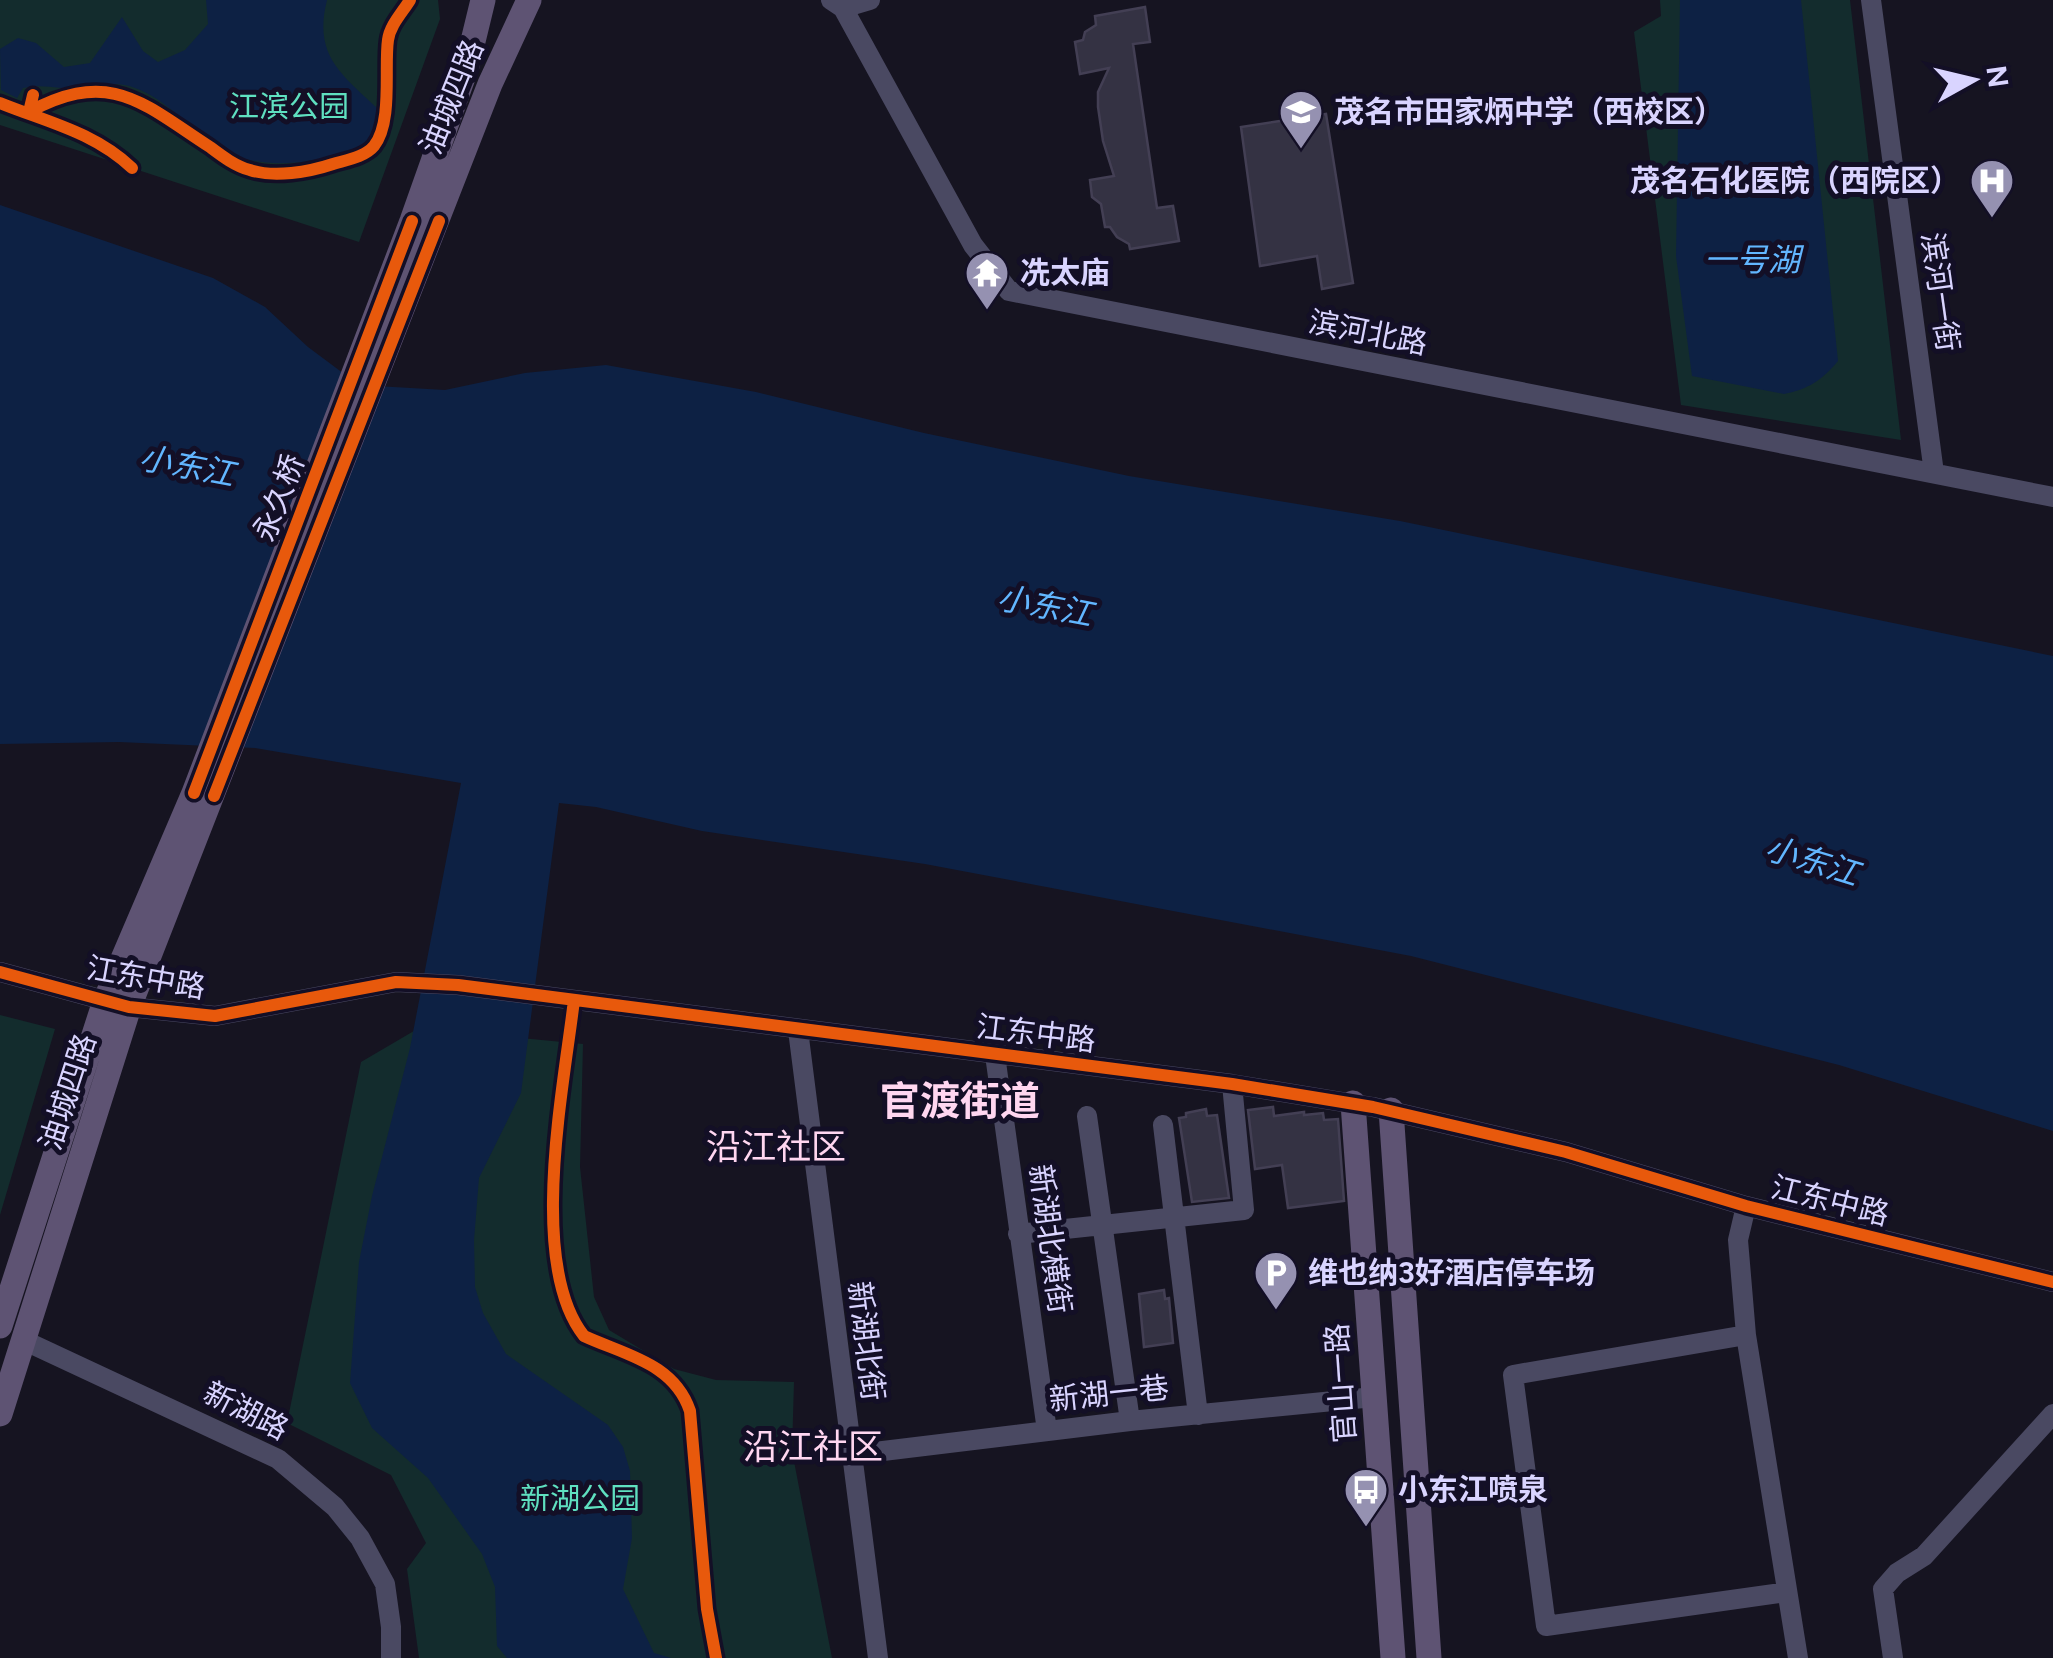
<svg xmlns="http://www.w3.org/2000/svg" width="2053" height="1658" font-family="Figtree,'Noto Sans SC',sans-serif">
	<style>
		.green { fill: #132c2d }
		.water { fill: #0d2144 }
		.building { fill: #343243; stroke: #433f54; stroke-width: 2.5 }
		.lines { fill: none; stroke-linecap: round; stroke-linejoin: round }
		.minor { stroke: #4a4962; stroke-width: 20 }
		.major { stroke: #5e5373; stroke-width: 25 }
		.cycleway-casing { stroke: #130f26; stroke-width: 19 }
		.cycleway { stroke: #e8590c; stroke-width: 12 }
		.labels { text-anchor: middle; stroke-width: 10; stroke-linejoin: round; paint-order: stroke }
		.street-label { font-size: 30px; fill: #d9d4ff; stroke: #130f26 }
		.park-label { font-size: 30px; fill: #5fe0c0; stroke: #130f26 }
		.poi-label { font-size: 30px; font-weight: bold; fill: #d9d4ff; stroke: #130f26; text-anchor: start }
		.water-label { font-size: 32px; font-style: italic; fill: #62b6ff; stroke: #130f26 }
		.quarter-label { font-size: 35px; fill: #ffd6f0; stroke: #130f26 }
		.district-label { font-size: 40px; font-weight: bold; fill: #ffd6f0; stroke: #130f26 }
	</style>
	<rect width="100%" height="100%" fill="#161421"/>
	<!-- green -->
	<path class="green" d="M0,0h438l2,19 -81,223 -359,-117z
		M1660,0h190l51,440 -220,-35 -47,-373 27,-16z
		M0,1015l55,14 -55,186z
		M419,1028l164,16 -3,123 14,130 15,33 65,39 42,11 78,2 -2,69 40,207h-413l-12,-89 19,-26 -35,-68 -104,-52 74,-361z"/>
	<!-- water -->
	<path class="water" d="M206,0h121c-14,55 14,74 50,108l-6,37c-46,17 -112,30 -155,1 -28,-18 -49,-47 -81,-58 -24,-9 -31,0 -52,1 -20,1 -39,-6 -60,-1l-6,10 -16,-8 -1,-41 18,-11 18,5 28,24 26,-4 32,-46 21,34 15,11 27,-12 23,-26z
		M1680,0h121l37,361c-16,19 -29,28 -54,33l-92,-18 -16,-120z
		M0,205l213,73 52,29 43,40 51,38 86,5 80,-17 81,-8 150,27 168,41 205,43 271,45 653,135v475l-214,-66 -428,-109 -486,-92 -223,-33 -106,-24 -37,-4 -38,290 -42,85 -5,62 1,47 8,26 23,41 102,71 15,22 7,24 2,67 -9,51 31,64 17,5h-164l-10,-12 -2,-59 -13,-33 -54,-76 -56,-50 -22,-45 9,-121 13,-66 38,-148 51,-265 -206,-35 -136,-6 -119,2z"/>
	<!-- building -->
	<path class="building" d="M1145,7l5,35 -17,2 24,164 16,-2 6,35 -49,8 -1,-5 -12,-7 -7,-10h-5l-4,-23 -9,-7 -2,-17 24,-4 -11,-35 -5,-34v-15l11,-24 -29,6 -5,-32 8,-2 2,-8 11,-7 -1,-9z
		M1326,114l27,169 -31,6 -5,-33 -57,10 -19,-139z
		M1273,1107l1,9 30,-4v3l19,-2 1,7 14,-1 6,82 -56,7 -6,-43 -27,4 -7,-59z
		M1206,1109l1,7 10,-1 12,83 -37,4 -13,-84 7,-1v-4z
		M1164,1290l1,9 4,-1 4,45 -29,4 -5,-53z"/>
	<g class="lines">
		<!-- minor -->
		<path class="minor" d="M831,0l12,8 130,237 36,46 1044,206
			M1871,0l63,473
			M843,8l27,-8
			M0,972l129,35 86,9 181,-34 62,3 774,99 141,23 193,45 180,54 307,76
			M798,1030l80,628
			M995,1055l52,376
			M1087,1116l43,305
			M1163,1125l35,290
			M1746,1206l-8,34 8,95 52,323
			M1018,1234l226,-24 -12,-126
			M1746,1335l-233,40 33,251 241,-34
			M23,1340l255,119 57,48 25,31 25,46 6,43v31
			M850,1455l280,-34 244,-24
			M1893,1658l-10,-69 14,-16 27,-17 129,-142"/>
		<!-- major -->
		<path class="major" d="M1353,1103l40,555
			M1391,1110l38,548
			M0,1326l105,-325 89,-208 218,-572 55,-155 16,-66
			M0,1414l129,-407 361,-923 39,-84"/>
		<defs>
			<path id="cycleway" d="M33,95l-4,17c82,-44 113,-9 181,35 12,9 25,19 40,23 24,8 59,2 83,-6 13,-4 32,-7 41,-18 19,-24 10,-79 14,-106 2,-15 14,-27 22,-40
				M0,103c47,19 94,29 132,65
				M194,793l218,-572
				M214,796l225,-575
				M0,972l129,35 86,9 181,-34 62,3 774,99 141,23 193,45 180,54 307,76
				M574,1000c-10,86 -47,264 10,336 41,19 90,27 106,75l17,198 9,49"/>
		</defs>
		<!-- cycleway casing -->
		<use href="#cycleway" class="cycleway-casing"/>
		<!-- cycleway -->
		<use href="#cycleway" class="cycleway"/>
	</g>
	<!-- icons -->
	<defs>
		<symbol id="school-pin" viewBox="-11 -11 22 30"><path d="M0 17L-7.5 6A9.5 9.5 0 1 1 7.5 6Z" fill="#9591b1" stroke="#130f26"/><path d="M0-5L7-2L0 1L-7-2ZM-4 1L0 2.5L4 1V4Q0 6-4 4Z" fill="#fff"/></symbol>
		<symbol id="hospital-pin" viewBox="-11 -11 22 30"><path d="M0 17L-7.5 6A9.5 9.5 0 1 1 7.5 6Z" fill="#9591b1" stroke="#130f26"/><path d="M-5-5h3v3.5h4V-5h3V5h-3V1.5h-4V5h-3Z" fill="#fff"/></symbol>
		<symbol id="temple-pin" viewBox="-11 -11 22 30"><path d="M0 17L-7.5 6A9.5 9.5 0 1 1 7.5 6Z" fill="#9591b1" stroke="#130f26"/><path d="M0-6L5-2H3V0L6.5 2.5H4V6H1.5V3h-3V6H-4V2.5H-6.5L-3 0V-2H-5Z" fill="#fff"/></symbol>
		<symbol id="parking-pin" viewBox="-11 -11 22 30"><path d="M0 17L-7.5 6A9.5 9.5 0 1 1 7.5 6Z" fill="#9591b1" stroke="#130f26"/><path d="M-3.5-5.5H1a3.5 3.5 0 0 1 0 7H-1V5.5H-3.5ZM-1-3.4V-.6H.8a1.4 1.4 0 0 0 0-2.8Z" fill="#fff"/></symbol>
		<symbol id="bus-pin" viewBox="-11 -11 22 30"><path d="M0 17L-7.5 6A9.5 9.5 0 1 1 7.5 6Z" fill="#9591b1" stroke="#130f26"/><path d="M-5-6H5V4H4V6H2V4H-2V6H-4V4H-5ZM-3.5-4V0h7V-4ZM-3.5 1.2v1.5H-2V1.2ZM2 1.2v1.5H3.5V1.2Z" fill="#fff"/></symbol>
	</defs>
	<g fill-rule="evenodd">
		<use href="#school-pin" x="1276" y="87" width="50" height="68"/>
		<use href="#hospital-pin" x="1967" y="156" width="50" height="68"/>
		<use href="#temple-pin" x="962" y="248" width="50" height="68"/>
		<use href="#parking-pin" x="1251" y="1248" width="50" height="68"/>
		<use href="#bus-pin" x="1341" y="1465" width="50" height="68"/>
	</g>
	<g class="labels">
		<!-- street labels -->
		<g class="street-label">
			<text transform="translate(452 97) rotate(-68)" y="10">油城四路</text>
			<text transform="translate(1940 292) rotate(82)" y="10">滨河一街</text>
			<text transform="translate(1368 333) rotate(11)" y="10">滨河北路</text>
			<text transform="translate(279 498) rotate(-69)" y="10">永久桥</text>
			<text transform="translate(146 978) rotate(10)" y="10">江东中路</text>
			<text transform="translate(1036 1034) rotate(7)" y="10">江东中路</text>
			<text transform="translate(68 1092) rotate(-72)" y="10">油城四路</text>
			<text transform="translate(1830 1201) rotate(14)" y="10">江东中路</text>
			<text transform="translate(1050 1239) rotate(82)" y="10">新湖北横街</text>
			<text transform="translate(866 1341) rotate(83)" y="10">新湖北街</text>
			<text transform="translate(1341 1383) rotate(-94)" y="10">官山一路</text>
			<text transform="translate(1109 1394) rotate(-6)" y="10">新湖一巷</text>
			<text transform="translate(246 1411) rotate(27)" y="10">新湖路</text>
		</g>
		<!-- park labels -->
		<g class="park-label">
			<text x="289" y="117">江滨公园</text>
			<text x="580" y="1509">新湖公园</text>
		</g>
		<!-- poi labels -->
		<g class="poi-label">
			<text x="1334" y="122">茂名市田家炳中学（西校区）</text>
			<text x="1960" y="191" text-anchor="end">茂名石化医院（西院区）</text>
			<text x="1020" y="283">冼太庙</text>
			<text x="1308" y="1283">维也纳3好酒店停车场</text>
			<text x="1398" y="1500">小东江喷泉</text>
		</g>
		<!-- water labels -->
		<g class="water-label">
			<text x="1752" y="271">一号湖</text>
			<text transform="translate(187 466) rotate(11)" y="11">小东江</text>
			<text transform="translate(1045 606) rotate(11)" y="11">小东江</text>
			<text transform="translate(1812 861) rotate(17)" y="11">小东江</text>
		</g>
		<!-- quarter labels -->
		<g class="quarter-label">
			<text x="776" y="1159">沿江社区</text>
			<text x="813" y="1459">沿江社区</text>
		</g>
		<!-- district labels -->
		<g class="district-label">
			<text x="960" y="1115">官渡街道</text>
		</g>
	</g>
	<!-- north arrow -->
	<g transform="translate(1973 80) rotate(82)" stroke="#130f26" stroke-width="8" paint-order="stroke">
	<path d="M0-8L18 38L0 25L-18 38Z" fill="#d9d4ff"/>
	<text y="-15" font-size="28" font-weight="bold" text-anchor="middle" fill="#d9d4ff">N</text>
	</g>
</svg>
